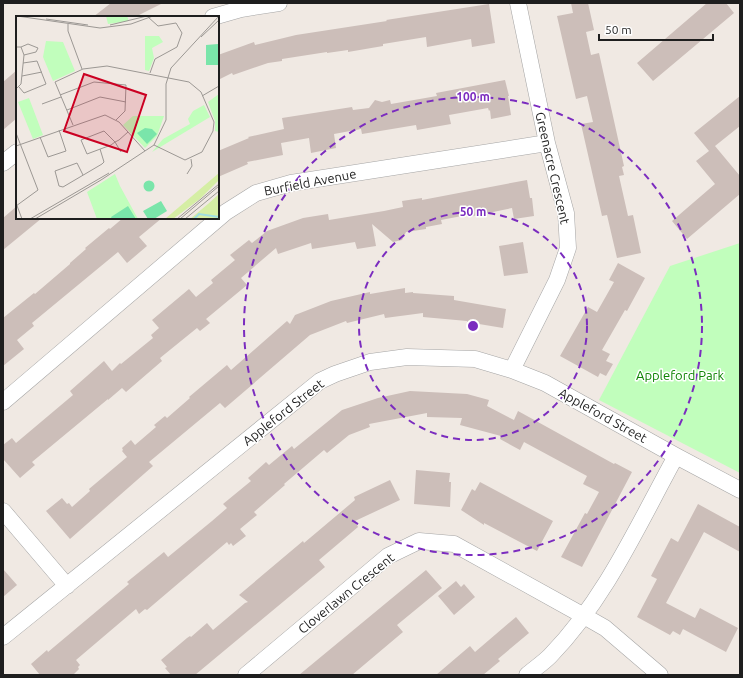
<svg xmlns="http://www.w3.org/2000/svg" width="743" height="678" font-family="Ubuntu,sans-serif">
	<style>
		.park { fill: #c1febc }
		.building { fill: #ccbeb9 }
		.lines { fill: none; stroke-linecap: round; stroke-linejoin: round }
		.minor-casing { stroke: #a5a5a5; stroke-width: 17 }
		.minor { stroke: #fff; stroke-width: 16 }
		.ring { fill: none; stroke: #7b2cbf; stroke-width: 2; stroke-dasharray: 7 5 }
		.labels { text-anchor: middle; stroke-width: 3; stroke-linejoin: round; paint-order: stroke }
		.street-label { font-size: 13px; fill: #1e1e1e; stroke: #fff }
		.park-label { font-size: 13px; fill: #0e8503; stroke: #fff }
		.inset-river { fill: none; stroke: #9fdde1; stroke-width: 2 }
		.inset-road { fill: none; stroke: #9c9894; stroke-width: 1 }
		.view { fill: #cb0022; fill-opacity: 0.15; stroke: #cb0022; stroke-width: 2 }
		.inset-edge { fill: none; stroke: #1e1e1e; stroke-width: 2 }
		.centre { fill: #7b2cbf; stroke: #fff; stroke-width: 2 }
		.ring-label { font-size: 12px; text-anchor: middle; font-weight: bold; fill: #7b2cbf; stroke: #fff; stroke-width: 3; stroke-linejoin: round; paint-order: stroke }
	</style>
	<rect width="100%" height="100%" fill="#f0e9e3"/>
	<!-- park -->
	<path class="park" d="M740,243v230l-141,-73 71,-134z"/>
	<!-- building -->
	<path class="building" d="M111,3h52l-28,14h-42z
		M571,3h17l6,27 -8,2 5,23 8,-2 25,113 -2,1 2,8 -5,1 9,40 5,-1 8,38 -24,5 -10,-43 -5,1 -21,-92 12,-2 -6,-26 -11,3 -19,-83 16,-3z
		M707,3h19l8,10 -81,68 -16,-18z
		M489,4l6,39 -23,4 -1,-8 -44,8 -1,-10 -43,7v2l-35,6v-2l-21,3v-1l-45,7v2l-14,2 -35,12 -1,-2 -14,7v-25l36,-13 1,3 41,-10 91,-14 -1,-1z
		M17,70v48l-14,12v-48z
		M505,80l4,16h-1l3,19 -20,4 -1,-9 -1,1 -1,-3 -39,7 2,9 -34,6 -1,-5 -54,9 -1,-5 -27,5 2,14 -25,5 -2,-15 -28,5 2,12 -36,7 1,2 -30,13v-26l31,-13 -1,-1 36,-8 -2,-11 70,-11 1,3 16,-2 6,-8 7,2 8,-2 1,4 46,-8 -1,-3z
		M740,96v30l-25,20 25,30v18l-53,45 -15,-18 43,-37 -19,-23 13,-10 -15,-18z
		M527,180l3,18h2l2,18 -20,3 -2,-11 -43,9h-2v-2l-26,5 1,4 -16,3v2l-20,3 -4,8 -9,2 -21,-18 4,22 -19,3 -2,-7 -43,7 -1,-6 -33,11 -2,-6 -35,30 6,7 -41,34 4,4 -10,8 -3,-3 -37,30 2,3 -36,31 -4,-4 -14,12v-1l-76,63 3,3 -15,13 -17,-19v-14l9,-7 4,5 57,-48 -3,-4 34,-30 8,10 8,-8 1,1 32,-26 -2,-3 8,-7 -7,-8 37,-31 7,8 17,-14 -2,-3 24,-20 -5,-5 19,-15 3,3 15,-12 36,-13 25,-4 1,6 55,-9 19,-4 -1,-6 20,-3v2z
		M17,206v12h25l-39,32v-32z
		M123,218h39l-23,19 8,9 -20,17 -9,-11 -86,71 2,3 -17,14 7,9 -21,17v-48l31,-25 1,1 35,-30v-1l16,-14 -1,-1 24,-20 1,1z
		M523,242l5,31 -24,3 -5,-30z
		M618,263l27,15 -18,33 -2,-1 -23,40 8,4 -4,7 7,3 -7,12 -6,-3 -2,4 -38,-21 28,-49 9,5 17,-30 -5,-2z
		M405,288v5l8,-1v1l41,3v4l52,9 -3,19 -36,-6v-1l-44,-4v-4l-38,5 -1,-4 -37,9 -1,-2 -36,14 -85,73 -5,-5 -71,59 4,4 -83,73 -24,-28 16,-13 5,6 2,-1 3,4 18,-16 -1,-2 38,-32 -5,-6 1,-1 -1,-2 9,-8 4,5 21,-18 -2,-2 11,-9 2,2 23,-20 -1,-1 38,-32 4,5 56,-49 3,3 5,-9 36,-14 39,-9v2z
		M410,391l57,3 22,6 -2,6 27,14 4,-9 96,53 1,-1 17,9 -50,95 -21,-10 24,-44 2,1 12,-22 -16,-8 4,-8 -63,-34 -4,8 -20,-11 1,-3 -41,-11 2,-7 -35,-1v-4l-58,11 1,3 -21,8 -22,18 -3,-3 -40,34 1,1 -31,27 3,3 -17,14 6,7 -13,10 -2,-3 -2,2 -2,-3 -80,68 -2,-1 -6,5 -3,-5 -60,51 4,5 -2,2 1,2 -6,6h-33l-9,-11 16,-14 1,2 81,-68 -2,-2 37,-30 4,5 44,-36 15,-13 -4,-4 28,-23 -3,-3 18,-16 3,3 23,-19 2,3 48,-39 36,-12z
		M416,470l34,3 -1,9h2l-1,25 -36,-3z
		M390,480l10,20 -45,21 3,6 -39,33 6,7 -130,108h-24l-6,-7 2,-1 -6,-7 26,-22 3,-2 1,1 16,-14 6,7 32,-27 3,-1 -9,-7 64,-54 1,2 51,-43 -1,-3z
		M480,482l73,39 -16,30 -53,-28v2l-23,-15 11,-21 3,2z
		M698,504l42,23v25l-36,-20 -38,71 29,15 5,-10 38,20 -12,24 -43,-23 -3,6 -7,-4 -3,4 -33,-18 20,-38 -6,-3 20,-38 7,4z
		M3,569l14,16 -14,12z
		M426,570l16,18 -45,37 6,7 -51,43h-53z
		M456,581l5,6 3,-3 11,13 -21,18 -16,-19z
		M516,617l13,16 -31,26 2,2 -17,14h-47l34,-29 5,6z"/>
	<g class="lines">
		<defs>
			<path id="minor" d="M213,17l28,-8 38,-6
				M3,163l14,-11
				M512,370l45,-90 11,-32 -2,-35 -19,-70 -29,-140
				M3,402l223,-190 30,-19 35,-10 256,-40
				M3,511l64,75
				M3,637l317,-256 15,-7 35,-12 37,-5 68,2 37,11 33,13 131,73 64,34
				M246,675l142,-119 31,-15 35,3 130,72 21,12 55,47
				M527,675c7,-6 16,-12 23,-19 56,-58 88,-131 126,-200"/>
		</defs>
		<!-- minor casing -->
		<use href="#minor" class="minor-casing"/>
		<!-- minor -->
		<use href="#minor" class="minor"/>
	</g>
	<!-- distance rings -->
	<g class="ring">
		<circle cx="473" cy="326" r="114"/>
		<circle cx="473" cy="326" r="229"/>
	</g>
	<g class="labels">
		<!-- street labels -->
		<g class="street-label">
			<text transform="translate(553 168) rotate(77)" y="5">Greenacre Crescent</text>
			<text transform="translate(310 182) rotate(-11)" y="5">Burfield Avenue</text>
			<text transform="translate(283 412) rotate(-38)" y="5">Appleford Street</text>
			<text transform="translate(603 415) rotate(29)" y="5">Appleford Street</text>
			<text transform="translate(346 593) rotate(-39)" y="5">Cloverlawn Crescent</text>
		</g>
		<!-- park labels -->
		<g class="park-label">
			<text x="680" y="380">Appleford Park</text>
		</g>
	</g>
	<!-- overview -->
	<g transform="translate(16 16)">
		<rect width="203" height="203" fill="#f0e9e3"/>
		<path d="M203,157v7l-19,19 -27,20h-8zM203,178v25h-29l18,-15z" fill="#d5eea4"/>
		<path d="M90,0h21l2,5 -21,3zM129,20h14l4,6 -11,6 2,10 -5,13 -4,-1zM30,25l17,1 12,29 -22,10 -10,-24zM203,78v38l-4,-1v-10l-7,-19zM13,82l14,37 -10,4 -15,-37zM188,89l6,12 -58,35 11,-13 27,-15 -2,-5 5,-8zM117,100h31l-7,20 -12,12 -22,-23zM99,158l5,12 18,33h-41l-10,-27z" fill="#c1febc"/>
		<path d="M202,28v21h-12v-20zM129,112l7,1 5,5 -10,10 -10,-11zM127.5 170a5.5 5.5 0 1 1 11 0a5.5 5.5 0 1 1-11 0ZM145,185l6,10 -13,8h-6l-5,-8zM112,190l8,13h-24l-1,-2z" fill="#7ae5aa"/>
		<path class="inset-river" d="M178,203l5,-5 20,3"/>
		<path class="inset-road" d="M1,0l83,12 31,-4 22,-8M132,1l10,9 18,-3 6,10 -5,14 -22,12 -5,14M30,3l42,6M52,8v7l14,38M94,9l37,-9M185,21l18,-17M0,31h5l3,8 -3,29 -5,5M5,31l7,-3 10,4 -2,4 -12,3M6,60l20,-4M3,71l5,6 22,-9 -9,-23 -14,2M44,79l34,-13 32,3 -1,26 -9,9M186,80l17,-10M26,88l19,-7M51,94l33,-13 26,5M57,109l-18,-43 28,-13 24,-3 82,16 12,10 13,30 -1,9 -11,21 -17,8 -31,-15M0,117l22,57 -22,16M24,121l8,20 18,-6 -7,-21M0,130l89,-31 14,7 26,29M105,136l-6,-10 -11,-11 -23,9 6,14 24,-9 4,-3 4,-2 9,-8M171,158l5,-8 -1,-7M67,159l-6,-12 -22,8 4,15 4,1 39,-23 2,-2 -4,-13M0,187l6,16M14,203l79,-46M19,203l66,-39 53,-35 12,-25v-36l5,-16 48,-52M161,203l42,-35M164,203l39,-33M169,203l34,-28"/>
		<path class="view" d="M68,58l62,21 -19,57 -63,-21z"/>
		<rect width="203" height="203" class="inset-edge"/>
	</g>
	<circle cx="473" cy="326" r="6" class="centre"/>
	<g class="ring-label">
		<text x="473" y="101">100 m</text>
		<text x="473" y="216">50 m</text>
	</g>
	<!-- border -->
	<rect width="743" height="678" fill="none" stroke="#1e1e1e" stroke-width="8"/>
	<!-- scale -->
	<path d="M599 34v6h114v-6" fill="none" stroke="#1e1e1e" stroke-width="2"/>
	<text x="605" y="34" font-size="12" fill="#1e1e1e" stroke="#ffffff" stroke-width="3" paint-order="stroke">50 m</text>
</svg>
